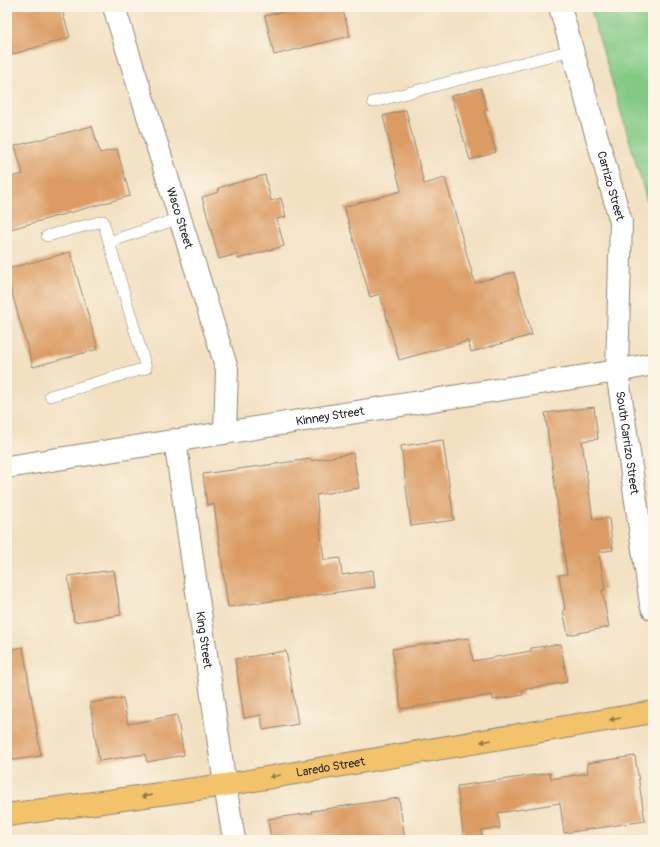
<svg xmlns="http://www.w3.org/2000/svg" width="660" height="847" font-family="Pangolin,sans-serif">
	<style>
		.green { fill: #82c985; stroke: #567a58 }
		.building { fill: #db9b63 }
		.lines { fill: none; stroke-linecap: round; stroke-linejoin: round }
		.service-casing { stroke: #8e8676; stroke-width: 12 }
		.minor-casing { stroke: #8e8676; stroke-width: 24 }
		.primary-casing { stroke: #8e8676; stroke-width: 24 }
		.service { stroke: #fff; stroke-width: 11 }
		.minor { stroke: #fff; stroke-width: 22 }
		.primary { stroke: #f2c36a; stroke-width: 22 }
		.oneway { fill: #8e774a }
		.labels { text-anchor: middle; stroke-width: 4; stroke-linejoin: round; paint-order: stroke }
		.street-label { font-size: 12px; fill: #2b2b2b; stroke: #fcf5e5 }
	</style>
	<rect width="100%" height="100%" fill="#fcf5e5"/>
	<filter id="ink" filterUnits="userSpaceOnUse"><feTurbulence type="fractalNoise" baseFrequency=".025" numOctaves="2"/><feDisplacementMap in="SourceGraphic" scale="8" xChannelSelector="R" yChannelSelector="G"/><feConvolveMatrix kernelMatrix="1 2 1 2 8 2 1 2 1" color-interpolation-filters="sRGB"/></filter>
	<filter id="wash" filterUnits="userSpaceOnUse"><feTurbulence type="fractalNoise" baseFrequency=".012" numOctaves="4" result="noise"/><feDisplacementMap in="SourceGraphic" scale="16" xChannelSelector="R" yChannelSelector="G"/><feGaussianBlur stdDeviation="0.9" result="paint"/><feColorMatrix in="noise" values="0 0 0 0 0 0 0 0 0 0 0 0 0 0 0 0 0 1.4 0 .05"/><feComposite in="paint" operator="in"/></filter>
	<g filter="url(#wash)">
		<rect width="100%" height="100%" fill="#f2e0c1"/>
		<!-- green -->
		<path class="green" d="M590,7h63v192l-5,5z"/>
		<g id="blocks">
			<!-- building -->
			<path class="building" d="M7,7h54l9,30 -63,19z
				M303,7h39l8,29 -76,19 -9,-39z
				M481,88l6,22h-3l12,42 -26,8 -19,-64z
				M406,110l18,74 21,-6 30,105 39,-11 18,63 -61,17 -3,-11 -69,19 -19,-66 -10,3 -26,-90 57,-16 -18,-75z
				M92,126l8,27 17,-4 13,47 -123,34v-52l16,-4 -8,-28z
				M265,175l6,26 10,-3 5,19 -9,2 7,27 -46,13 -1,-5 -18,5 -17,-62 17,-5 -1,-4z
				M70,252l28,97 -65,18 -26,-91v-7z
				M594,407l4,32 -16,2 11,79 16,-2 4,32 -14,2 6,38h-3l7,37 -41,8 -5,-25h2l-6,-35 8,-1 -22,-161z
				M443,440l11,80 -43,6 -10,-80z
				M353,453l6,35 -43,7 8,65 16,-2 2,17 31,-5 2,17 -147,20 -14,-103 -7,1 -4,-31 108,-15v2z
				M114,570l7,45 -47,7 -6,-46z
				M469,638l4,23 58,-10v-3l30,-4 6,38 -45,8 1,5 -30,5 -1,-5 -91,14 -9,-60z
				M23,647l18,109 -34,5v-111z
				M286,651l12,73 -35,6 -2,-15 -17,3 -9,-59z
				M123,698l5,26 49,-9 7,40 -37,7 -2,-8 -46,7 -9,-58z
				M635,756l10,65 -81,12 -4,-30 -62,10 2,15 -19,2 2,10h-19l-7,-54 93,-13 1,6 37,-6 -1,-10z
				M399,798l6,42h-134l-3,-21 44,-6 -1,-2z"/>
		</g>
	</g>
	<g filter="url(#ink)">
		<use href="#blocks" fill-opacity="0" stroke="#8e8676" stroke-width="1"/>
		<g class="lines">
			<defs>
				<path id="service" d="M373,102l199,-52
					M47,236l56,-15 6,21
					M50,396l96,-28 -37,-126 71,-24"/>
				<g id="minor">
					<path id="s1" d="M114,7l113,362 -2,64"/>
					<path id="s2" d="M560,7l61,215 -4,149 34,233 2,5"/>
					<path id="s3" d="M175,440l50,345 9,55"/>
					<path id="s4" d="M7,467l610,-96 36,-7"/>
				</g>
				<g id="primary">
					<path id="s5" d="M7,815l218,-30 428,-73"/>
				</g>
			</defs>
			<!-- service casing -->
			<use href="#service" class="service-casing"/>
			<!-- minor casing -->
			<use href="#minor" class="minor-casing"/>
			<!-- primary casing -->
			<use href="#primary" class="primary-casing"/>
			<!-- service -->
			<use href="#service" class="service"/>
			<!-- minor -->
			<use href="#minor" class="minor"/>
			<!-- primary -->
			<use href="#primary" class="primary"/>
		</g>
		<!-- one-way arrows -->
		<defs><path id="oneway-solid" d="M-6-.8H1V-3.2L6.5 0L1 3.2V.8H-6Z"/></defs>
		<g class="oneway">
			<use href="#oneway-solid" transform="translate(615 719) rotate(170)"/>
			<use href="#oneway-solid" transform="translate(486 741) rotate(170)"/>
			<use href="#oneway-solid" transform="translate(275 776) rotate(170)"/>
			<use href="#oneway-solid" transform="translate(147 796) rotate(172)"/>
		</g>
	</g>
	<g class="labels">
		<!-- street labels -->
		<g class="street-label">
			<text dy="4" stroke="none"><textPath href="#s2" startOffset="186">Carrizo Street</textPath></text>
			<text dy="4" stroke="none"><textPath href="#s1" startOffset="221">Waco Street</textPath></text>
			<text dy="4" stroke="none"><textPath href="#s4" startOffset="327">Kinney Street</textPath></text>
			<text dy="4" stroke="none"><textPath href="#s2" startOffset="445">South Carrizo Street</textPath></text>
			<text dy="4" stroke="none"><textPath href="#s3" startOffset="202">King Street</textPath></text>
			<text dy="4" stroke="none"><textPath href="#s5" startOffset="327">Laredo Street</textPath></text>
		</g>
	</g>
	<!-- margin -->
	<rect width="660" height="847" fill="none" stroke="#fcf5e5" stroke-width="24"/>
</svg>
